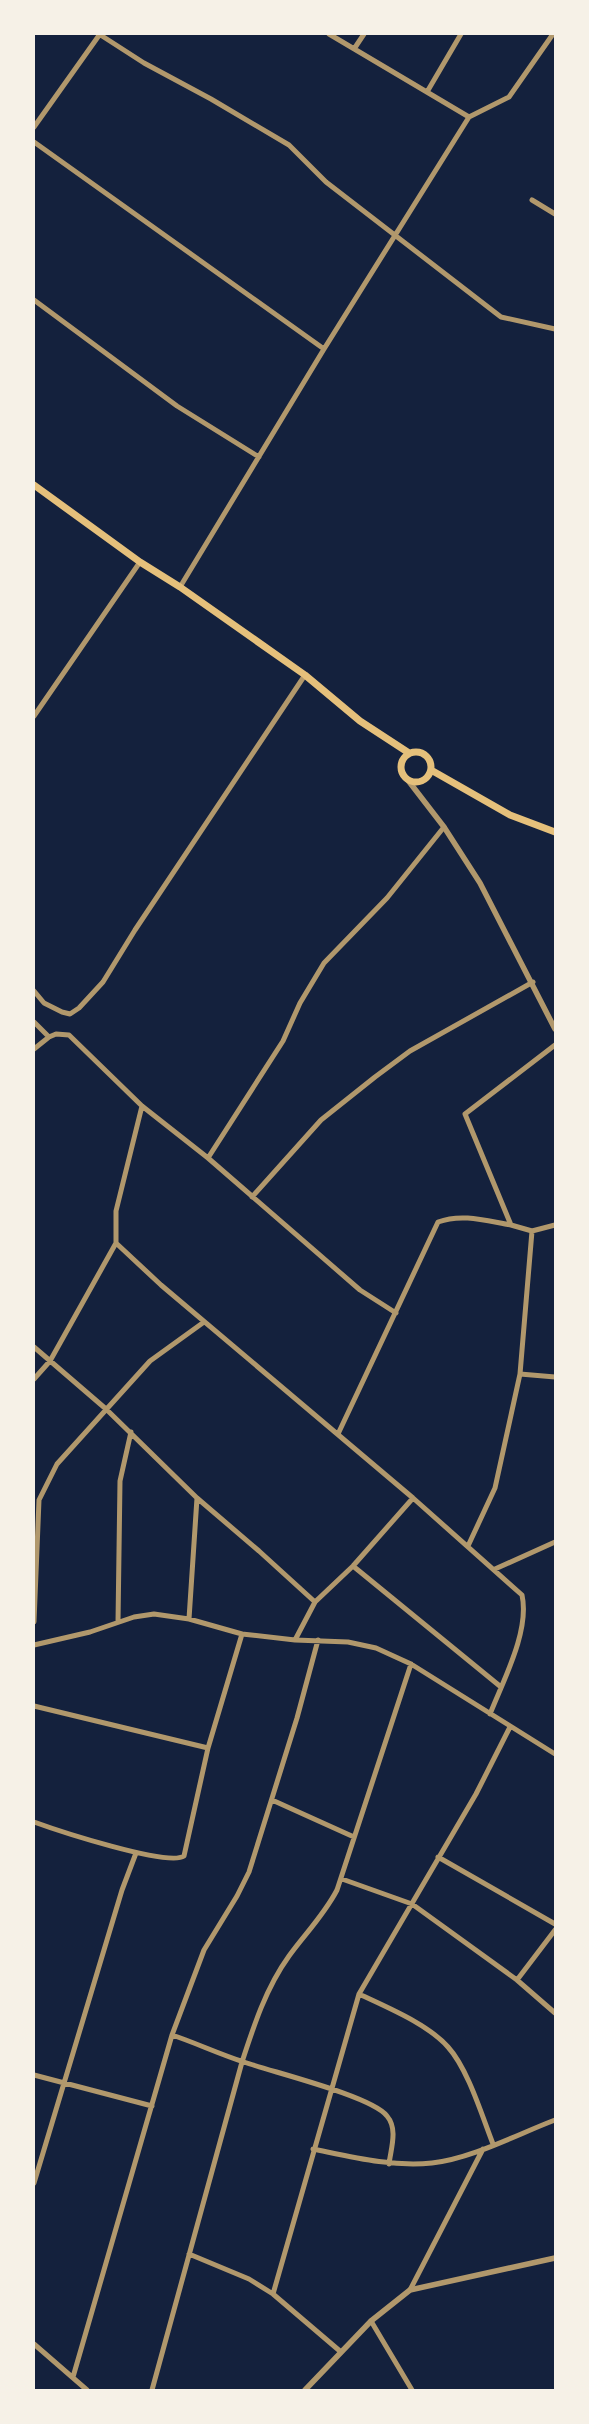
<svg xmlns="http://www.w3.org/2000/svg" width="589" height="2424" font-family="Helvetica,sans-serif">
	<style>
		.lines { fill: none; stroke-linecap: round; stroke-linejoin: round }
		.minor { stroke: #b1986c; stroke-width: 5 }
		.tertiary { stroke: #b1986c; stroke-width: 5.5 }
		.secondary { stroke: #e5c07b; stroke-width: 7 }
	</style>
	<rect width="100%" height="100%" fill="#14213d"/>
	<g class="lines">
		<!-- minor -->
		<path class="minor" d="M99,34l45,29 67,36 78,46 37,37 175,135 54,12
			M329,34l140,83
			M354,49l10,-15
			M427,92l34,-58
			M34,127l66,-93
			M34,142l290,207
			M532,200l23,14
			M34,300l143,106 82,51
			M180,587l144,-238 145,-232 40,-20 44,-63
			M34,716l106,-154
			M34,991l10,12 18,9 8,2 9,-6 24,-26 32,-52 170,-255
			M34,1022l15,15 7,-3 13,1 73,71 66,52 152,132 36,23
			M555,1045l-90,69 46,111 21,6 23,-6
			M34,1049l15,-12
			M208,1158l75,-117 17,-38 24,-40 63,-65 57,-71
			M252,1197l69,-77 54,-43 35,-26 123,-69
			M116,1243l45,42 252,213 109,97c8,36 -19,86 -32,119
			M34,1347l72,62 91,89 62,53 56,51
			M520,1374l35,3
			M34,1379l16,-18 66,-118v-32l26,-105
			M338,1434l100,-212c24,-9 49,-1 73,3
			M468,1546l27,-58 25,-114 12,-143
			M353,1566l148,121
			M495,1569l60,-27
			M189,1619l8,-121
			M34,1622l5,-122 18,-36 93,-103 54,-39
			M118,1622l2,-141 11,-49
			M295,1640l20,-38 38,-36 60,-68
			M34,1645l56,-13 44,-15 20,-3 35,5 53,15 53,6 53,2 28,6 35,16 144,90
			M34,1706l174,42
			M272,1800l82,37
			M34,1822c22,8 134,45 150,34l24,-108 34,-114
			M438,1857l117,67
			M342,1879l70,25 105,76 38,33
			M517,1980l38,-50
			M359,1994c27,13 69,30 89,53 20,22 34,69 45,97
			M172,2035c24,8 47,19 72,27 28,10 128,34 143,54 11,13 4,32 2,48
			M34,2075l118,31
			M313,2149c39,8 78,18 119,14 39,-4 86,-29 123,-43
			M34,2183l88,-293 14,-37
			M189,2254l60,25 24,15 68,58
			M410,2290l73,-141
			M273,2294l86,-300 117,-200 34,-67
			M371,2321l41,69
			M34,2344l53,46
			M73,2377l99,-342 32,-85 33,-54 12,-24 48,-154 21,-78
			M152,2390l90,-328c12,-37 24,-74 47,-106 16,-22 35,-41 48,-66l74,-226"/>
		<!-- tertiary -->
		<path class="tertiary" d="M407,779l37,48 36,56 75,146
			M305,2390l66,-69 39,-31 145,-32"/>
		<!-- secondary -->
		<path class="secondary" d="M34,485l106,77 40,25 125,88 55,46 49,32
			M401 767a15 15 0 1 1 30 0a15 15 0 1 1-30 0Z
			M431,770l79,45 45,17"/>
	</g>
	<!-- border -->
	<rect width="589" height="2424" fill="none" stroke="#f6f1e7" stroke-width="70"/>
</svg>
